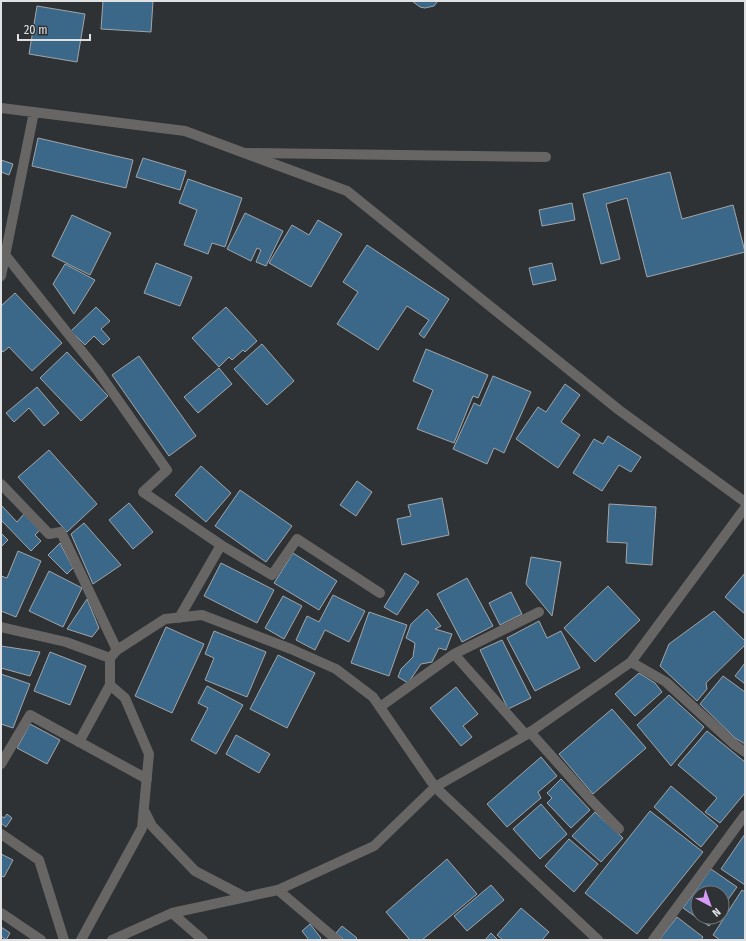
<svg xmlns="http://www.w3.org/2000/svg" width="746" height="941" font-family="'Fira Sans Condensed',sans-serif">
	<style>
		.building { fill: #3b6888; stroke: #a1a5a9 }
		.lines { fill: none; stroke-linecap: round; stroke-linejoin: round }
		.service { stroke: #686665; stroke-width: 10 }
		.minor { stroke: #686665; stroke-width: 10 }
	</style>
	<rect width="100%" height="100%" fill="#2f3235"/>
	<!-- building -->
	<path class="building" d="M103,1h50l-2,31 -50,-3z
		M412,1h26l-4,5 -9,2 -5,-1z
		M37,6l48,8 -8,48 -48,-8z
		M38,138l95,22 -7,28 -94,-22z
		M143,158l43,13 -6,19 -44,-13z
		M1,160l12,4 -4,11 -8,-3z
		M670,172l12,47 51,-14 12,47 -98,25 -20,-79 -21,6 14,55 -19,5 -18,-70z
		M188,179l54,19 -17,49 -13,-4 -4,11 -24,-9 13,-35 -18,-7z
		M572,203l3,17 -33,6 -3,-16z
		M245,213l38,18 -17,35 -10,-4 5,-12 -4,-2 -6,13 -24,-12z
		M72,215l39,18 -21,42 -38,-19z
		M318,220l24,14 -31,53 -42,-24 23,-38 17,10z
		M367,245l82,54 -25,39 -5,-4 10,-14 -22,-14 -29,44 -41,-26 21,-32 -15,-10z
		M156,263l36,14 -12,29 -36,-13z
		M552,263l4,17 -23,5 -4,-17z
		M65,264l30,16 -21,34 -21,-30z
		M15,293l47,50 -30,28 -23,-24 -6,5 -2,-3v-43z
		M96,307l14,14 -9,8 9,10 -7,6 -9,-9 -9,9 -14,-14z
		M226,307l31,34 -12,11 -2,-2 -11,10 -3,-3 -10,10 -27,-29z
		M262,344l32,37 -27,24 -33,-36z
		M426,349l62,26 -10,23 -5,-2 -19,47 -37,-14 16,-39 -20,-9z
		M67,352l41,44 -27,25 -41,-43z
		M139,356l57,80 -27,20 -57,-81z
		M219,368l13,16 -34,29 -14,-16z
		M493,376l38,16 -27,61 -10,-5 -7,16 -34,-15 21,-46 6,3z
		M565,384l15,11 -19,27 19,13 -22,33 -42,-29 22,-32 8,5z
		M37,387l22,26 -15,13 -15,-18 -15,14 -8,-9z
		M608,436l33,21 -10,15 -12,-7 -17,26 -29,-18 21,-34 9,5z
		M49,450l48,54 -30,28 -49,-55z
		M201,466l30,27 -25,29 -31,-27z
		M357,481l15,11 -16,24 -16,-11z
		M240,490l52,36 -26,36 -51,-36z
		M442,498l7,37 -47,10 -5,-26 14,-3 -3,-11z
		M129,503l24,29 -20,17 -24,-29z
		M609,504l47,3 -4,58 -26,-2 1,-20 -20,-1z
		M1,505l16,17 7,-8 16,16 -5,5 6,6 -10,10 -30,-31z
		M84,523l37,42 -28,19 -22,-50z
		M1,533l7,7 -7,7z
		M60,543l13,25 -6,6 -19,-19z
		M18,551l23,10 -25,56 -15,-6v-35l6,2z
		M293,553l44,28 -18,29 -45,-27z
		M531,557l30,5 -9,54 -26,-32z
		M221,563l53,27 -17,33 -53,-27z
		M49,571l33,17 -19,39 -34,-16z
		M405,573l14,9 -22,33 -13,-8z
		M745,573v41l-20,-17z
		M467,578l26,48 -31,16 -25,-48z
		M608,586l32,34 -45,42 -31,-34z
		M511,592l11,22 -22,11 -11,-22z
		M333,595l32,16 -16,31 -24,-12 -10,20 -19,-10 11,-24 12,6z
		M283,596l19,10 -18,33 -19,-11z
		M87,599l12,29 -7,9 -25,-8z
		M427,609l14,17 -6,3 17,5 -6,16 -7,-2 -7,14 -11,2 -13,19 -10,-6 3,-8 12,-12 2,-14 -9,-5 5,-14z
		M714,611l31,30v4l-39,38 1,6 -10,12 -37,-35 9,-22z
		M369,612l38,13 -18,51 -38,-13z
		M539,621l8,17 14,-7 19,37 -45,23 -28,-53z
		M166,627l38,17 -32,69 -37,-17z
		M214,631l52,21 -19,45 -42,-17 9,-22 -9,-4z
		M502,640l29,58 -23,11 -28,-59z
		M1,646l39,6 -10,24 -29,-8z
		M50,652l36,14 -16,39 -36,-14z
		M278,655l37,18 -28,55 -37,-19z
		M745,663v21l-10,-8z
		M639,673l16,10 7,9 -27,24 -20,-22z
		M1,674l29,10 -17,44 -12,-4z
		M723,676l22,16v52l-10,-6 -35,-34z
		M207,686l36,19 -27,49 -25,-14 17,-32 -10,-5z
		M456,687l22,27 -15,12 9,11 -11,9 -31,-38z
		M669,695l35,32 -33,39 -34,-41z
		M612,709l34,39 -53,46 -34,-40z
		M30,724l30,16 -13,24 -30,-16z
		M707,731l38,31v31l-25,30 -15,-11 12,-14 -39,-33z
		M236,735l34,19 -11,19 -33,-19z
		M541,757l16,19 -19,16 3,6 -34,29 -20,-23z
		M561,779l29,31 -19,18 -24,-25 5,-5 -5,-5z
		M671,786l47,40 -17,21 -47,-40z
		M541,804l26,30 -27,25 -27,-30z
		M650,811l53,41 -66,82 -52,-41z
		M595,812l28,26 -22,24 -29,-26z
		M7,814l5,4 -6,9 -5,-4v-7l3,2z
		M745,834v51l-24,-16z
		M569,839l29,25 -24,28 -29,-26z
		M1,854l12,6 -9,17 -3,-1z
		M447,859l30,35 -55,46h-12l-24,-28z
		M711,869l26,18 -15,21v-15h-24v24h18l-7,9 -26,-18z
		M491,885l13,15 -37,31 -13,-15z
		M742,890l3,2v48h-25l-7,-5z
		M521,908l28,24 -7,8h-39l-6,-5z
		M677,917l26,20 -2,3h-42z
		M310,924l11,14 -2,2h-10l-7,-9z
		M342,926l15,12 -2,2h-11l-8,-7z
		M1,927l9,6 -4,7 -5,-4z
		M491,933l7,7h-13z"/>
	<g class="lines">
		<!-- service -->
		<path class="service" d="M246,153l300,4
			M454,654l72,81
			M380,707l74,-53 85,-42
			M530,732l60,67 29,30
			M79,742l31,-57
			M278,890l59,50"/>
		<!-- minor -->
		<path class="minor" d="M1,108l184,23 162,60 272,219 126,92
			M6,256l91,114 70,100 -24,22 78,53 -42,73
			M1,276l33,-164
			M1,484l48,50 12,-2 56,118
			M221,545l51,30 25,-36 83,54
			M1,627l65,15 44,16v27l15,13 24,56 -7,74 -61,112
			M110,658l7,-8 48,-31 37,-4 89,34 45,20 37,28 62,90 163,153
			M631,662l35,20 69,63 10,7
			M1,764l29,-49 117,64
			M144,810l8,16 43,45 50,26
			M1,834l38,26 25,80
			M1,913l40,27
			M172,913l31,27
			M112,940l60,-27 106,-23 96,-44 61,-59 91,-52 105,-73 114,-154
			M653,940l92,-125"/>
	</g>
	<!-- border -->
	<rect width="746" height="941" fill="none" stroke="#dfe1e3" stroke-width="4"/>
	<!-- north arrow -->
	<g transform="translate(710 905) rotate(139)"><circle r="19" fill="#2f3235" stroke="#75787b"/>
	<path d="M0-3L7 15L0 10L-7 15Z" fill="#d89bf8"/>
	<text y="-6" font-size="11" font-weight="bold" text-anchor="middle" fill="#dfe1e3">N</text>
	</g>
	<!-- scale -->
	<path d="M18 34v6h72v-6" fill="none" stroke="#dfe1e3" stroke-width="2"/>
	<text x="24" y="34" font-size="12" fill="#dfe1e3" stroke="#2f3235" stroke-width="3" paint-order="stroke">20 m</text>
</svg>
